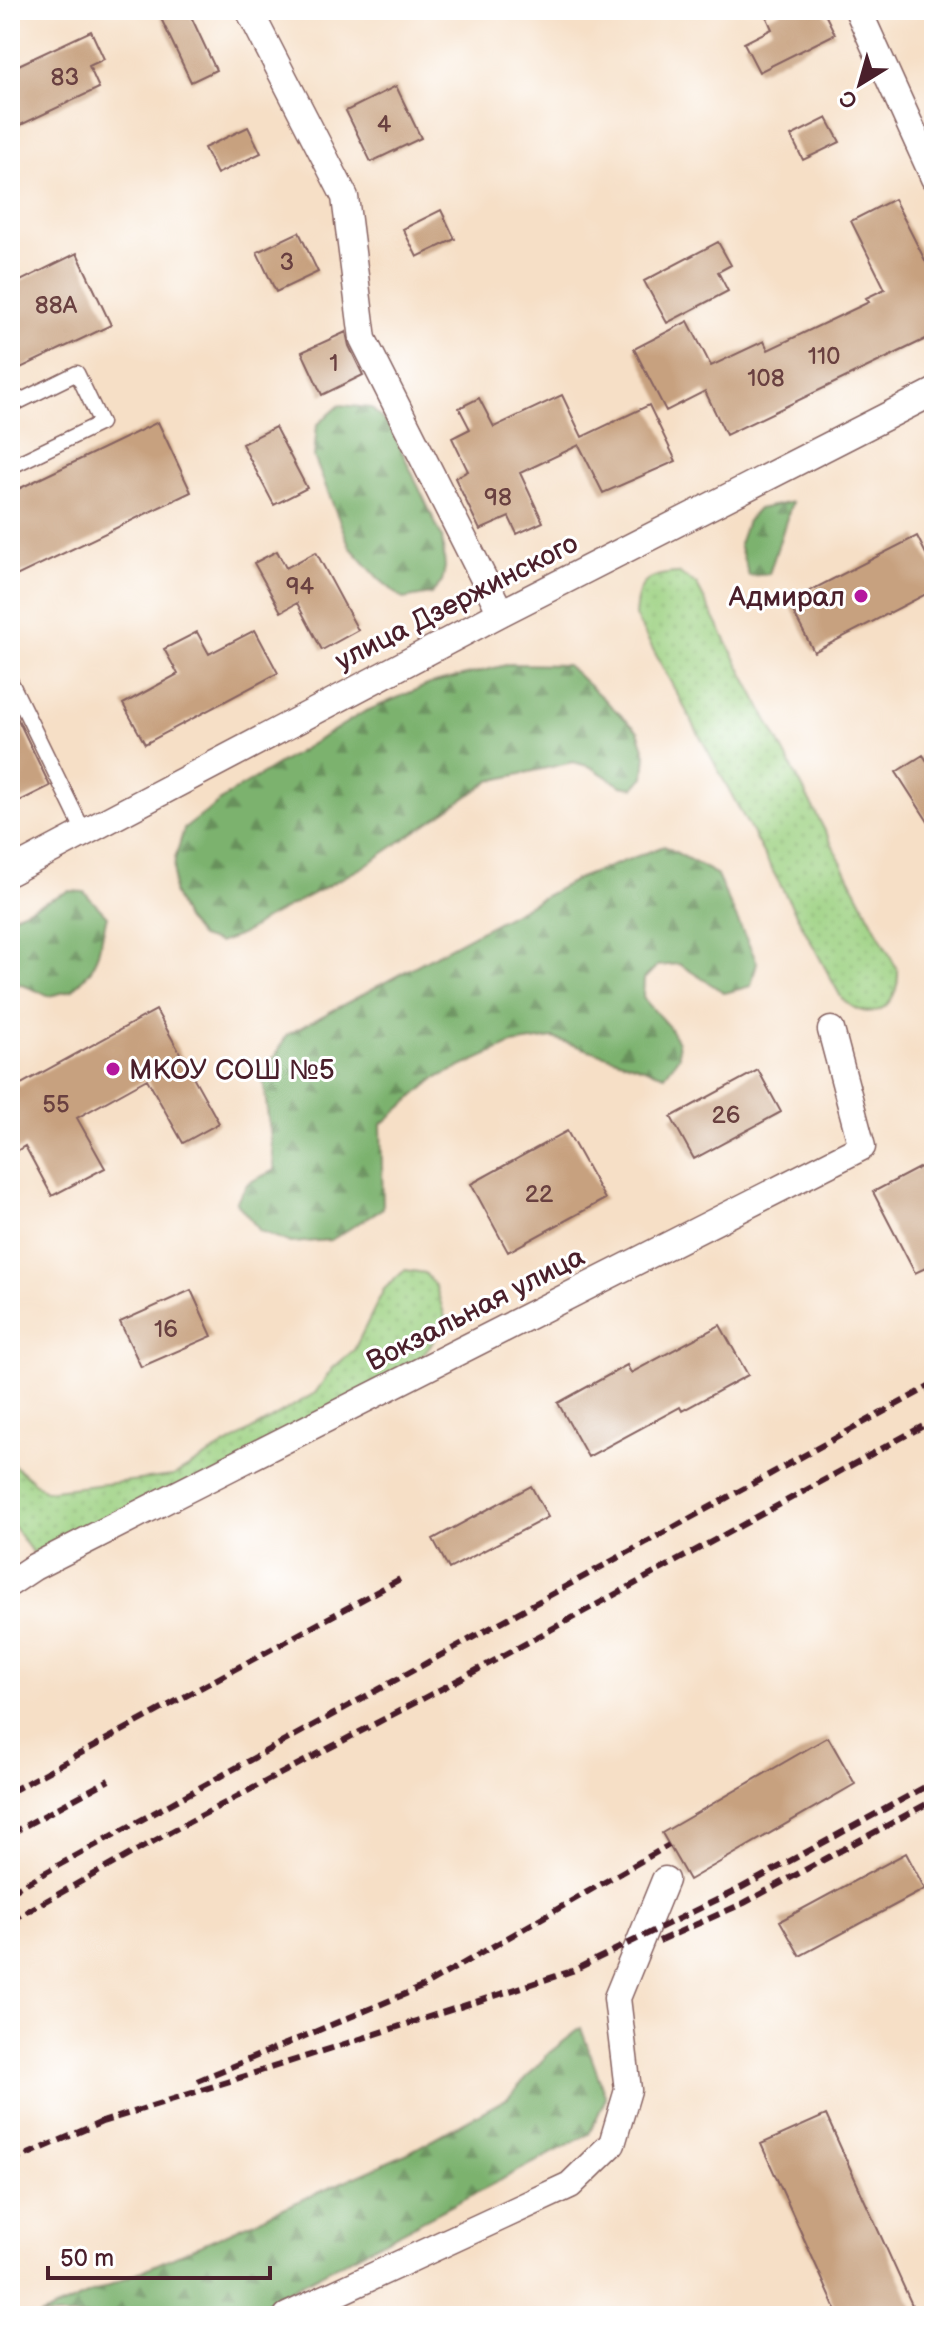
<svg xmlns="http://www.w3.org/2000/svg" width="944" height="2326" font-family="'Balsamiq Sans',sans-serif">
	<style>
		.grass { fill: url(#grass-dots); stroke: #727856; stroke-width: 2 }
		.forest { fill: url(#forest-firs); stroke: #63684c; stroke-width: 2 }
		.building { fill: #c7a17f }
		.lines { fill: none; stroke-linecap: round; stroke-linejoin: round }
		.service-casing { stroke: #866261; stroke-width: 17 }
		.minor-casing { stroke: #866261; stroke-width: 29 }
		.service { stroke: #fff; stroke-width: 14 }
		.minor { stroke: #fff; stroke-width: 26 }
		.rail { stroke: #4a1f2b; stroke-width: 6; stroke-dasharray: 12 6; stroke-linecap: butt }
		.poi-dot { fill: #b5179e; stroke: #fff; stroke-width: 3 }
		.labels { text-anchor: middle; stroke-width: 6; stroke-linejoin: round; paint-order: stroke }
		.number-label { font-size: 24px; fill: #694040 }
		.poi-label { font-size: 28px; fill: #4a1f2b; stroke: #fff; text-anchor: end }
		.street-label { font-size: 28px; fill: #4a1f2b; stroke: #fff }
	</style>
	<defs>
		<pattern id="grass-dots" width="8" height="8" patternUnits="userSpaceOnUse" patternTransform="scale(2)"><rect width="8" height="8" fill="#9bd080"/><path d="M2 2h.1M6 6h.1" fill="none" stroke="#87b26f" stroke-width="1.8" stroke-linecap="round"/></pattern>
		<pattern id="forest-firs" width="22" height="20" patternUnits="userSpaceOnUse" patternTransform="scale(2)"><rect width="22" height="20" fill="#7cb26e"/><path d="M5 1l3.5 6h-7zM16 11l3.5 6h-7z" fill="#68905b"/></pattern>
	</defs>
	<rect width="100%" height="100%" fill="#fff"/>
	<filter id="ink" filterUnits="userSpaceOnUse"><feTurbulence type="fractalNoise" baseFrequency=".0125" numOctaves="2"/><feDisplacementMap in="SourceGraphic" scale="16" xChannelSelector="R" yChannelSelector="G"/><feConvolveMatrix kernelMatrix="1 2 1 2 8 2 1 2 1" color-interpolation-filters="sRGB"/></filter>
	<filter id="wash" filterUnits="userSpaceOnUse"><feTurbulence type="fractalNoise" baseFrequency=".006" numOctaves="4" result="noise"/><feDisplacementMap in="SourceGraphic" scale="32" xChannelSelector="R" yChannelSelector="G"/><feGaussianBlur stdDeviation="1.8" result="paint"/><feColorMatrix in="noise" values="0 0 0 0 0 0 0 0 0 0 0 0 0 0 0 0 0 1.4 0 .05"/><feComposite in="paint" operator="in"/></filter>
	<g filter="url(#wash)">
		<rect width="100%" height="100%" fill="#f6dfc6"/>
		<!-- grass -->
		<path class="grass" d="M679,573l18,12 201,386c1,22 -12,48 -39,39 -6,-2 -12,-7 -17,-11l-207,-383c2,-33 10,-42 44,-43z
			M405,1270l20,3 11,14 11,37 -38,48 -347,187 -30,-7 -22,-30v-60l35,29 128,-15 142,-83 18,-25 21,-18 30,-61z"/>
		<!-- forest -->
		<path class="forest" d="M340,405l31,3 20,20 51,109 3,30 -3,15 -11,12 -28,5 -24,-20 -29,-32 -36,-90 3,-32z
			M792,502l-23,72 -20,2 -10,-32 8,-23 11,-12z
			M510,664l57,1 71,66 8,23 -2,23 -10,11 -13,-2 -30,-19 -18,-5 -83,19 -127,86 -96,51 -24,16 -24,9 -19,-6 -15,-18 -12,-27 2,-33 9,-30 47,-36 133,-81 66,-28z
			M664,846l52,28 41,88 -6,24 -26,7 -46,-29 -22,2 -13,13 -1,19 26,29 9,15 1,14 -14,19 -112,-37 -41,6 -78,35 -53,46 2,83 -52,32 -40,3 -31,-12 -24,-29 12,-19 27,-13 -12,-92 24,-43 290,-156z
			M69,891l15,1 23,24 -9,37 -7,17 -18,20 -23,6 -40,-16v-63z
			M581,2028l25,70 -17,36 -349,182h-200l368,-163 100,-55 41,-45z"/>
		<g id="blocks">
			<!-- building -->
			<path class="building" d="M157,10h31l28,60 -25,12z
				M783,10h40l12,24 -76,38 -15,-29 28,-14 -5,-11z
				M91,31l13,28 -15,7 10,22 -89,42v-61z
				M396,86l25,52 -50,24 -25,-51z
				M827,118l13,24 -37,18 -12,-24z
				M248,127l13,26 -44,21 -13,-26z
				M894,199l40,79v57l-208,100 -21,-44 -39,20 -32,-62 54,-28 23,45 53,-25 4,9 101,-48 -3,-4 19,-9 -34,-68z
				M441,210l14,29 -38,18 -14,-28z
				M299,232l19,40 -42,20 -19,-40z
				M718,242l13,23 -13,7 10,19 -61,32 -23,-42z
				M77,253l34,72 -101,48v-87z
				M346,332l3,14 14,29 -41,20 -20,-43z
				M562,395l20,42 67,-32 27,56 -73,32 -24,-48 -59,28 23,49 -26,12 -8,-17 -29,13 -25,-52 13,-7 -16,-33 18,-9 -11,-21 20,-10 15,29z
				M158,422l33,70 -181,87v-86z
				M275,427l32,61 -33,17 -32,-61z
				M917,536l17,34v20l-120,62 -26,-50z
				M277,551l9,17 30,-16 42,78 -36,20 -25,-47 -16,9 -27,-49z
				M255,630l23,43 -133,71 -22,-40 55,-30 -14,-25 33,-17 12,22z
				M10,703l40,83 -40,20z
				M923,755l11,17v59l-38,-59z
				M156,1010l63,113 -36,20 -36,-64 -70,39 28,50 -53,28 -27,-50 -15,9v-65z
				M758,1070l23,42 -87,47 -23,-42z
				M567,1131l38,68 -97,53 -37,-68z
				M934,1160v104l-19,9 -42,-81z
				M191,1290l21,46 -71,31 -21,-45z
				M720,1325l28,50 -66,36 -2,-4 -92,50 -30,-54 69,-38 4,8z
				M531,1486l17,31 -99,52 -16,-30z
				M828,1737l27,47 -166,96 -27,-47z
				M906,1853l19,36 -125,67 -20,-35z
				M826,2115l91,201h-78l-78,-172z"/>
		</g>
	</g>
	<g filter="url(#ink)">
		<use href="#blocks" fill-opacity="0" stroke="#866261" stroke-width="2"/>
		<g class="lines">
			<defs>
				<path id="service" d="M10,406l67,-33 24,50 -91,44
					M10,680l74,152"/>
				<path id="minor" d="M249,10l96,187 18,142 138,274
					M858,10l76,168
					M10,872l491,-259 433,-221
					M10,1583l24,-16 828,-420 -31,-117
					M287,2316l283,-131 42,-41 16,-54 -11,-92 48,-118"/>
			</defs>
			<!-- service casing -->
			<use href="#service" class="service-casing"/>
			<!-- minor casing -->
			<use href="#minor" class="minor-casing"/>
			<!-- service -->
			<use href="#service" class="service"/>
			<!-- minor -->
			<use href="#minor" class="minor"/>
			<!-- rail -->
			<path class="rail" d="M10,1792l390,-213
				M10,1834l99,-54
				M10,1892l924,-508
				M10,1921l162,-90 305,-161 457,-250
				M659,1941l85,-38 190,-103
				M197,2081l225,-94 247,-142
				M99,2123l473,-152 167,-82 195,-107
				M10,2162l99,-43"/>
		</g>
	</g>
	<!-- markers -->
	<g class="poi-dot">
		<circle cx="861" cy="596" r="8"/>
		<circle cx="113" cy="1069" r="8"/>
	</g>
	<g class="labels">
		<!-- number labels -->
		<g class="number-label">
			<text x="65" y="85">83</text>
			<text x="384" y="132">4</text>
			<text x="287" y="270">3</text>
			<text x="56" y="313">88А</text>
			<text x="824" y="364">110</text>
			<text x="334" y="371">1</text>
			<text x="766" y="386">108</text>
			<text x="498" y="505">98</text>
			<text x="300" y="594">94</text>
			<text x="56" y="1112">55</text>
			<text x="726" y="1123">26</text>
			<text x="539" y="1202">22</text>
			<text x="166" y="1337">16</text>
		</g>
		<!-- poi labels -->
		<g class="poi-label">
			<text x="845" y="606">Адмирал</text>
			<text x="129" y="1079" text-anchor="start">МКОУ СОШ №5</text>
		</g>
		<!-- street labels -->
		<g class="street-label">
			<text transform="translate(456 601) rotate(-27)" y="10">улица Дзержинского</text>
			<text transform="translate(475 1308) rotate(-27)" y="10">Вокзальная улица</text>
		</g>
	</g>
	<!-- margin -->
	<rect width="944" height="2326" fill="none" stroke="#fff" stroke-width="40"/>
	<!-- north arrow -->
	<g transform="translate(860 84) rotate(217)" stroke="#ffffff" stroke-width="6" paint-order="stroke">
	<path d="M0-6L14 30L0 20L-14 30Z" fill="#4a1f2b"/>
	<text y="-12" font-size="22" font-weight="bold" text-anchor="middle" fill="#4a1f2b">С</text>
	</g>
	<!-- scale -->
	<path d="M48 2266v12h222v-12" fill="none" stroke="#4a1f2b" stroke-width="4"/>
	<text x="60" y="2266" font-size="24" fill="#4a1f2b" stroke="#ffffff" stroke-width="6" paint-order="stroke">50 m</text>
</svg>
